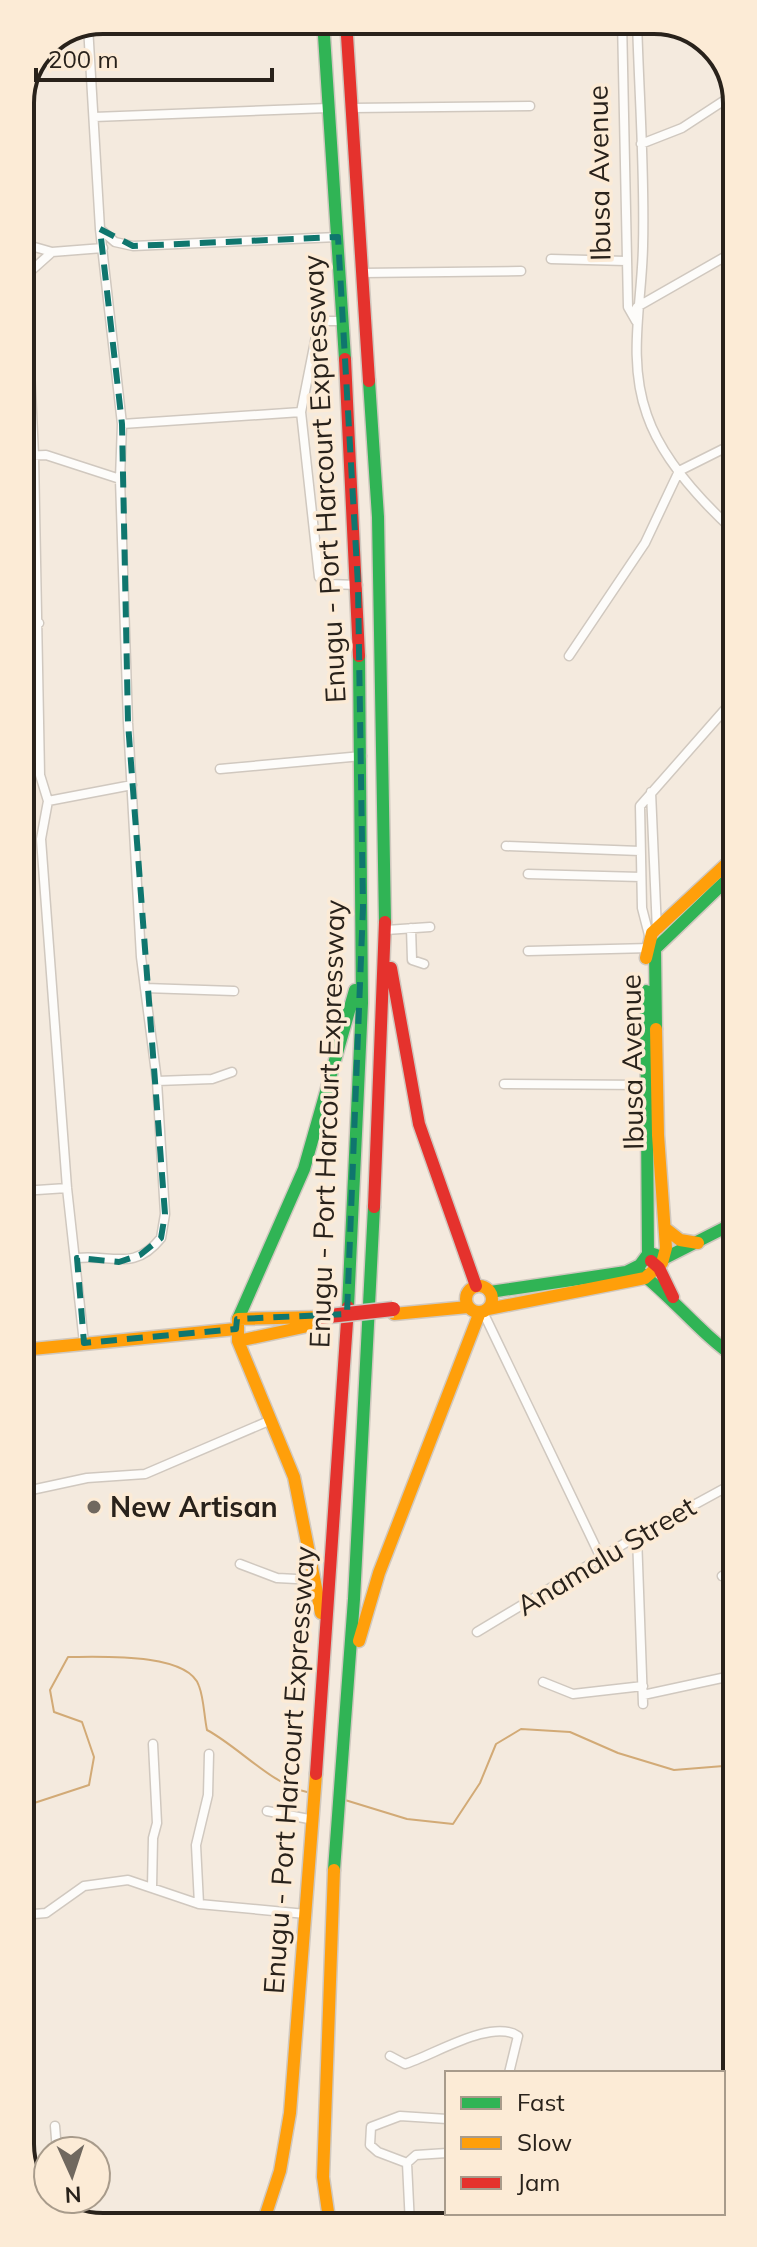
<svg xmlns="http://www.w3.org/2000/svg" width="757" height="2247" font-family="Mulish,sans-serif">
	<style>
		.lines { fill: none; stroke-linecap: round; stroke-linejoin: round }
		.stream { stroke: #d2aa76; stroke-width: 2 }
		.street-casing { stroke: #d0c8bf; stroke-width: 11 }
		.fast-casing { stroke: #d0c8bf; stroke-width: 15 }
		.slow-casing { stroke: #d0c8bf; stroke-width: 15 }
		.jam-casing { stroke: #d0c8bf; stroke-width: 15 }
		.street { stroke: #fdfcfa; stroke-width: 8 }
		.fast { stroke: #30b455; stroke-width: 12 }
		.slow { stroke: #ff9f0a; stroke-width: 12 }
		.jam { stroke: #e5322d; stroke-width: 12 }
		.jam-bridge-casing { stroke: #ccc7c1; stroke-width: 17; stroke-linecap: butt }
		.jam-bridge { stroke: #e5322d; stroke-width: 14 }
		.marked { fill: none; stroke: #0f766e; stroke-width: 6; stroke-dasharray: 16 10; stroke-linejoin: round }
		.poi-dot { fill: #70685f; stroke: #fcebd6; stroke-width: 3 }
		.labels { text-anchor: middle; stroke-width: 7; stroke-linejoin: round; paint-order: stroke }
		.street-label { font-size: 28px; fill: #29221b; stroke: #fcebd6 }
		.poi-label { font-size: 28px; font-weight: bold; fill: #29221b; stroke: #fcebd6; text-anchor: start }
		.rim { fill: none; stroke: #29221b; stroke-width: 4 }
	</style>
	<rect width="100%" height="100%" fill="#f4eade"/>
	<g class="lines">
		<!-- stream -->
		<path class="stream" d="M345,1800l62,19 46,5 27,-41 16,-39 25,-15 49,3 48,21 56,17 62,-5
			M22,1807l67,-22 5,-28 -12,-35 -28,-10 -4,-22 18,-33c30,0 120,-5 131,29 5,13 5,30 8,44 32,17 65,55 100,62"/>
		<defs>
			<path id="street" d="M622,20l6,287 8,14
				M637,20c2,75 8,151 6,226 -1,57 -16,113 4,169 15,44 54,86 88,117
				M622,24l38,-4
				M352,108l178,-2
				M94,117l234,-9
				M641,144l41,-16 52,-34
				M20,212l4,34 -1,80 7,44 4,85 6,320 8,26 -7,38 26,349 17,155
				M101,230l14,12 18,4 204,-9
				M24,244l28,8 51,-4
				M551,259l75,2
				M362,273l159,-2
				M23,278l28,-25
				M637,307l98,-56
				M301,412l18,165 8,7 31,1
				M122,424l179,-12 18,-91h24
				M21,456l25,-1 74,24
				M21,625l18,-2
				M569,656l76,-113 34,-72 56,-28
				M220,769l142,-13
				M651,792l6,139
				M48,801l84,-16
				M506,846l134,5
				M528,874l113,3
				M411,928l1,32 12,4
				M386,930l44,-3
				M650,939l-8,-31 -2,-102 95,-108
				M528,951l123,-3
				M145,988l89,3
				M157,1081l55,-2 20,-7
				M504,1084l142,1
				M22,1191l45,-3
				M77,1258c35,-4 57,14 84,-20l4,-24 -8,-133 -16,-124 -13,-234 -8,-244 2,-55 -22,-195 -12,-203
				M483,1312l118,246
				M22,1492l65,-14 58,-4 126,-54
				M637,1536l6,168
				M240,1564l37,14 39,2
				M722,1576l14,-8
				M477,1632l160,-96 99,-54
				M543,1682l30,12 70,-8
				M643,1695l88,-19
				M267,1811l47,9
				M152,1888l1,-50 4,-15 -4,-79
				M199,1904l-3,-59 12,-50 1,-41
				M22,1915l24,-2 38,-27 44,-6 71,24 107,10
				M390,2056l15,8c29,-9 87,-46 113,-28l-9,37
				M55,2126l2,25
				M723,2153l11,-1
				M407,2163l-29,-11 -8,-7 1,-18 29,-11 47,3
				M62,2199l4,15
				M506,2213l2,12
				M410,2225l-3,-62 9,-8 31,-2"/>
			<path id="fast" d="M323,20l22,339
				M369,381l9,136 7,405
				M656,1029l-1,-80 80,-77
				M650,1253l15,5 71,-36
				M641,1273c34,27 60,61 95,85
				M490,1292l136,-20 14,-7 8,-11 -2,-263
				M348,1307l14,-304 -3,-347
				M238,1319l66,-150 51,-179
				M334,1870l20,-271 20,-392"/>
			<path id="slow" d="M646,958l6,-25 83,-77
				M666,1229l14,11 18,3
				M466 1299a13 13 0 1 1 26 0a13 13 0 1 1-26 0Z
				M488,1309l157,-31 17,-15 4,-15 -8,-113 -2,-106
				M394,1314l74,-7
				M320,1317l-82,2v22l84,-18
				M238,1341l56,136 27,136
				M22,1350l214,-21
				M359,1641l20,-68 101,-261
				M262,2226l18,-55 10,-58 26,-339
				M330,2226l-7,-49 11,-307"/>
			<path id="jam" d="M346,20l23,361
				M345,359l14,297
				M391,968l28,156 57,162
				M374,1207l11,-285
				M651,1261l8,7 14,29
				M316,1774l32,-467"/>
		</defs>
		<!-- street casing -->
		<use href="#street" class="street-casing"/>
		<!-- fast casing -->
		<use href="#fast" class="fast-casing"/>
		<!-- slow casing -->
		<use href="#slow" class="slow-casing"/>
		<!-- jam casing -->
		<use href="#jam" class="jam-casing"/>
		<!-- street -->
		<use href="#street" class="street"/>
		<!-- fast -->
		<use href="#fast" class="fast"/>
		<!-- slow -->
		<use href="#slow" class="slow"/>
		<!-- jam -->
		<use href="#jam" class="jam"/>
		<defs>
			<path id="jam-bridge" d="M320,1317l73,-8"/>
		</defs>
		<!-- jam-bridge casing -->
		<use href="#jam-bridge" class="jam-bridge-casing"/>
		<!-- jam-bridge -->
		<use href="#jam-bridge" class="jam-bridge"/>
	</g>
	<!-- marked area -->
	<path class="marked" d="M100,229l33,17 205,-9 20,348 5,322 -16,407 -110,5 -1,10 -152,14 -7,-85 42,4 21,-7 21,-17 4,-24 -37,-491 -6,-299z"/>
	<!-- markers -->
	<circle class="poi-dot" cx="94" cy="1507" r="8"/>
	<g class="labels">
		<!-- street labels -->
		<g class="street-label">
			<text transform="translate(599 173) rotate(-91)" y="10">Ibusa Avenue</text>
			<text transform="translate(324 479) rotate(-93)" y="10">Enugu - Port Harcourt Expressway</text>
			<text transform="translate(632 1062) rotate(-91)" y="10">Ibusa Avenue</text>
			<text transform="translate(327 1124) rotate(-88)" y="10">Enugu - Port Harcourt Expressway</text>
			<text transform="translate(606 1556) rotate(-31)" y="10">Anamalu Street</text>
			<text transform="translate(289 1770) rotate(-86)" y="10">Enugu - Port Harcourt Expressway</text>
		</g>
		<!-- poi labels -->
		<g class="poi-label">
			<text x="110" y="1517">New Artisan</text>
		</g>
	</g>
	<!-- crop -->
	<path d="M0 0H757V2247H0ZM103 34H654A69 69 0 0 1 723 103V2144A69 69 0 0 1 654 2213H103A69 69 0 0 1 34 2144V103A69 69 0 0 1 103 34Z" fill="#fcebd6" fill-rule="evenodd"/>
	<path class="rim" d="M103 34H654A69 69 0 0 1 723 103V2144A69 69 0 0 1 654 2213H103A69 69 0 0 1 34 2144V103A69 69 0 0 1 103 34Z"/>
	<!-- legend -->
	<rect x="445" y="2071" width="280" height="144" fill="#fcebd6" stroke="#a89b8b" stroke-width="2"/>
	<rect x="461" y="2097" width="40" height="12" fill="#30b455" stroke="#a89b8b" stroke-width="2"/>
	<text x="517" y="2111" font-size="24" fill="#29221b">Fast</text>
	<rect x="461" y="2137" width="40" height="12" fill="#ff9f0a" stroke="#a89b8b" stroke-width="2"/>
	<text x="517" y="2151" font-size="24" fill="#29221b">Slow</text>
	<rect x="461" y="2177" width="40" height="12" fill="#e5322d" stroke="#a89b8b" stroke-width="2"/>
	<text x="517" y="2191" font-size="24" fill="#29221b">Jam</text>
	<!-- north arrow -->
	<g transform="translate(72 2175) rotate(177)"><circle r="38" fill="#fcebd6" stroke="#a89b8b" stroke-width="2"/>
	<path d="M0-6L14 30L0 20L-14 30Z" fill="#70685f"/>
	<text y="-12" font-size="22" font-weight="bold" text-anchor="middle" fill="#29221b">N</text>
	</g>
	<!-- scale -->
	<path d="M36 68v12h236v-12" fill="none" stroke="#29221b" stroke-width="4"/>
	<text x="48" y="68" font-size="24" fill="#29221b" stroke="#fcebd6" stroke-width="6" paint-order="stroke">200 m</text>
</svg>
